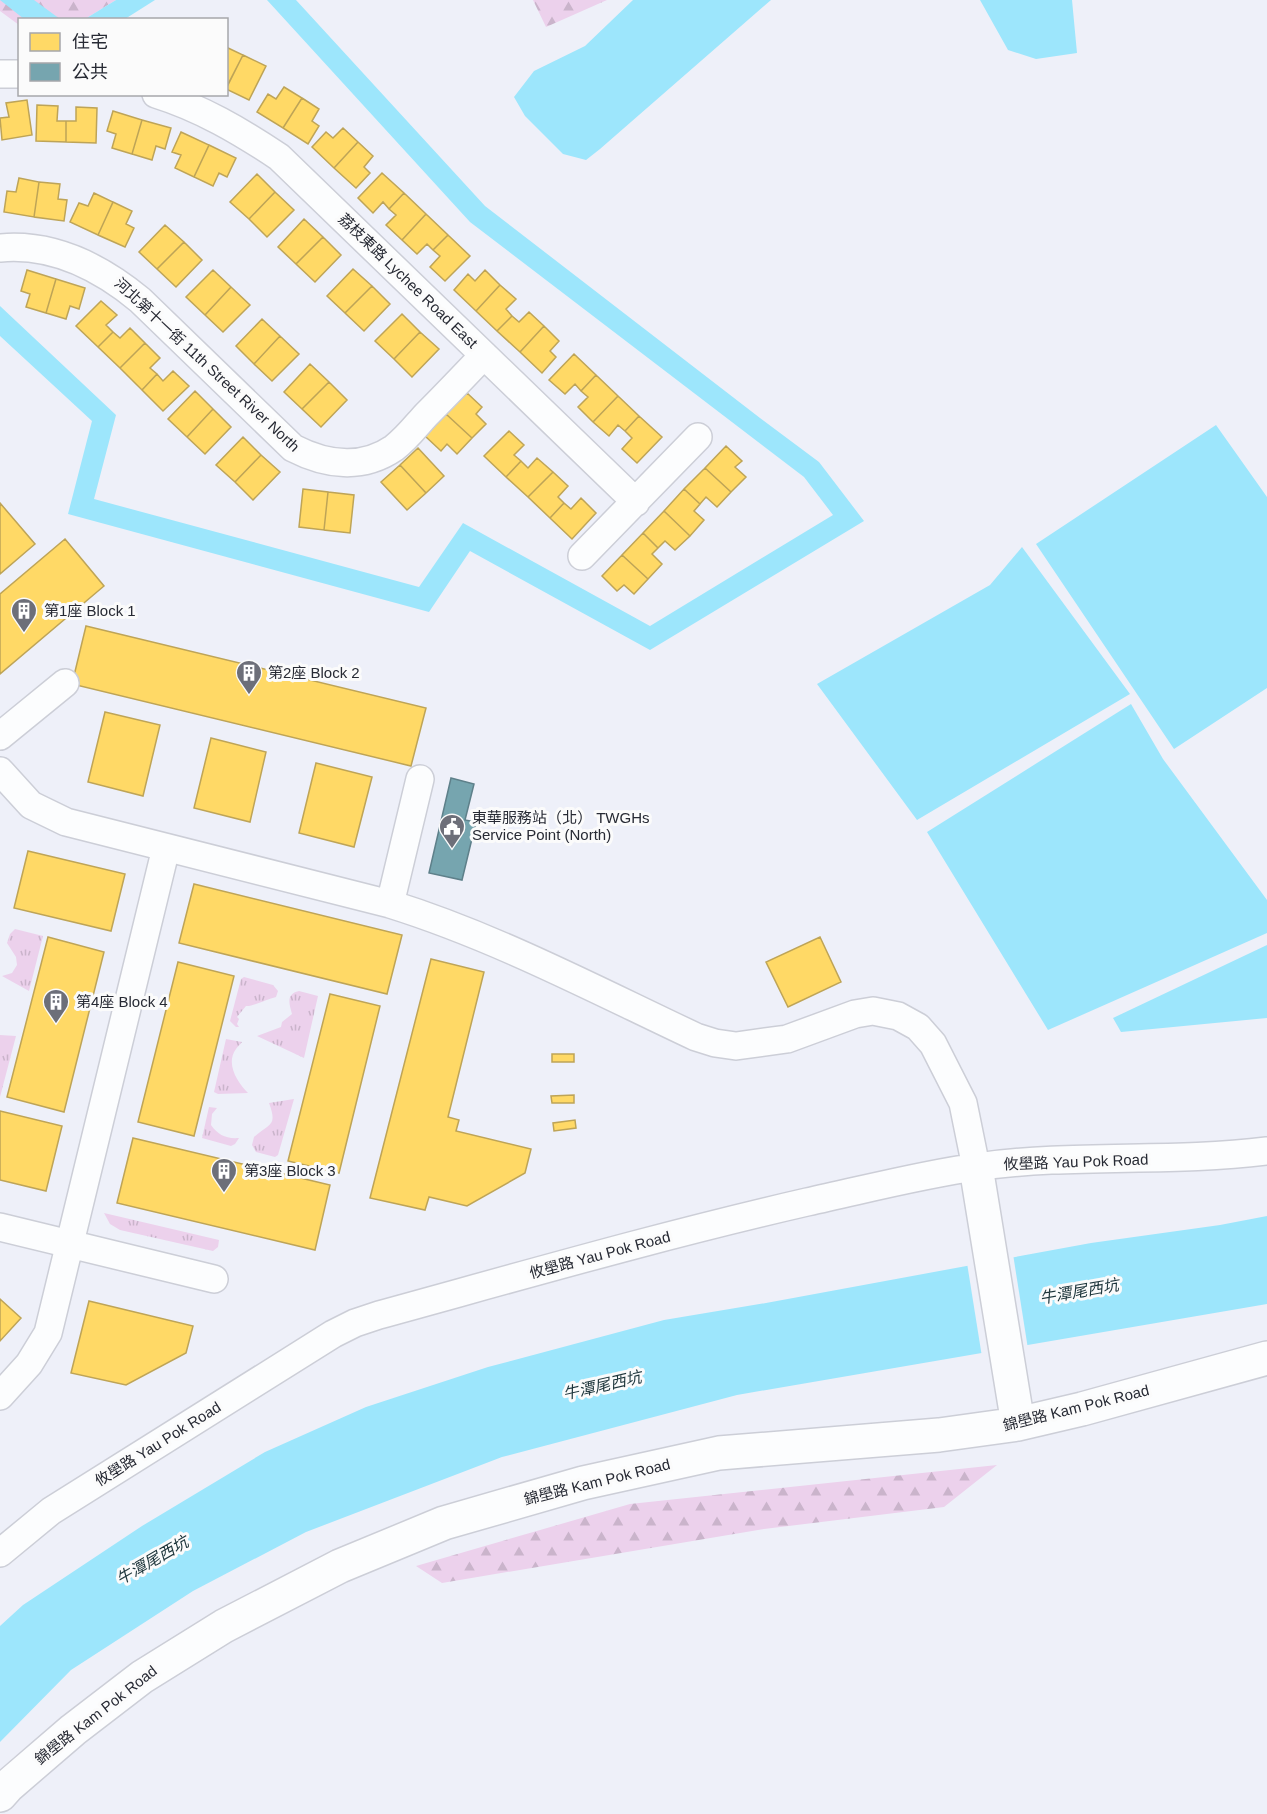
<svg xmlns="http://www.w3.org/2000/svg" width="1267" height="1814" font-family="Helvetica,'Noto Sans TC',sans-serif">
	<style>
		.grass { fill: url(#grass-tufts) }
		.forest { fill: url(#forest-firs) }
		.water { fill: #9de6fc }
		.pier { fill: #eef0f9 }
		.homes { fill: #ffd966; stroke: #bea457; stroke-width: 1.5 }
		.public { fill: #76a5af; stroke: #5e808a; stroke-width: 1.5 }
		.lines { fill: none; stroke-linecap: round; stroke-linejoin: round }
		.street-casing { stroke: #ccced7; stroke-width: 30 }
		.secondary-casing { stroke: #ccced7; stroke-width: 36 }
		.street { stroke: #fcfdfe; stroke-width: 27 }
		.secondary { stroke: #fcfdfe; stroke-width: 33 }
		.labels { text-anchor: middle; stroke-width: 6; stroke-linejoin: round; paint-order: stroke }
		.street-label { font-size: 15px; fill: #272a34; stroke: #fbfbfb }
		.poi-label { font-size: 15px; fill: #272a34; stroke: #fbfbfb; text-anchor: start }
		.water-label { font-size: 16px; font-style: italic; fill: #1c343a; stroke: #fbfbfb }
	</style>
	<defs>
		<pattern id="grass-tufts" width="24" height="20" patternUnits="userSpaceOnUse" patternTransform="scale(1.5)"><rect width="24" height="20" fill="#ecd1ec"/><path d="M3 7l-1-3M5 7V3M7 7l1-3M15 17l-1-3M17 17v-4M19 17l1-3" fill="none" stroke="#cab4cb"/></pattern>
		<pattern id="forest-firs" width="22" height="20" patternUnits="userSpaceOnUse" patternTransform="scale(1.5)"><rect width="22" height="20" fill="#ecd1ec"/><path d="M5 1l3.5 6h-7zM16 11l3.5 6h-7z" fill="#cab4cb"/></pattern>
	</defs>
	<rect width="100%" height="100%" fill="#eef0f9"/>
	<!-- grass -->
	<path class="grass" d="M15,929l28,7 -14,55 -27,-15 10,-3 5,-8 -1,-8 -9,-14 3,-9z
		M244,977l29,8 5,6 -2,6c-9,2 -24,10 -30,9l-9,11 2,2 -2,5 2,3h-3l-6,-6 11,-42z
		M299,991l19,5 -14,62 -47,-22 24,-9 1,-5 10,-8c-3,-11 -6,-20 7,-23z
		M0,1035l16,1 -16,61z
		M226,1039l16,3c-2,3 -5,5 -6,7 -11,15 2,34 12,44l-30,1 -4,-2z
		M294,1099l-16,56 -3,2 -19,-5 -4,-7 2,-8c15,-14 24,-10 15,-34z
		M209,1107l8,1 -5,6 -1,11c7,10 15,14 28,13l-4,6 -4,2 -29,-8z
		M104,1213l115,27 -1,7 -5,4 -93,-21 -10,-6z"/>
	<!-- forest -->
	<path class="forest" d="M0,0h116l-31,19 -65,1 -1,5 -19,-14z
		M533,0h74l-61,27z
		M997,1465l-53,42 -180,22 -322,54 -26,-17 214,-62z"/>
	<!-- water -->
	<path class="water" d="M0,0h34l26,19h-36z
		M116,0h39l-30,19h-40z
		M267,0h29l189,206 275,212 59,44 45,59 -214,129 -180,-99 -41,61 -361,-98 24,-93 -92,-85v-30l116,109 -22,84 325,88 44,-64 187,103 183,-111 -29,-38 -334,-255z
		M633,0h138l-171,149 -14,11 -23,-6 -38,-38 -11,-19 20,-26 51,-25z
		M980,0h92l5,53 -41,6 -28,-9z
		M1216,425l51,72v191l-93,61 -138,-205z
		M1022,547l108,147 -213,126 -100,-136 173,-99z
		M1131,704l32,55 104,141v33l-219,97 -121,-198z
		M1267,945v73l-146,14 -8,-14z
		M1267,1216v88l-530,91 -235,62 -196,75 -113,59 -122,79 -71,72v-116l23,-21 119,-79 123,-74 101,-45 122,-40 176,-47 102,-17 325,-60 129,-18z"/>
	<!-- pier -->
	<path class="pier" d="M1013,1254l15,95 -46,8 -15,-94z"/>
	<!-- homes -->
	<path class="homes" d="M226,47l17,8 -17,33z
		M243,55l23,11 -17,34 -23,-11z
		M284,87l18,11 -19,30 -26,-16 11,-18 8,5z
		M302,98l17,11 -7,12 7,5 -11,18 -25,-16z
		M27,100l5,35 -30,5 -2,-22 9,-1 -3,-14z
		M37,105l21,1 -1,15h9v21l-30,-1z
		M76,107l21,1 -1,35 -30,-1v-21h10z
		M113,111l29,9 -10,34 -20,-6 4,-14 -9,-3z
		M142,120l29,8 -6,21 -9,-3 -4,14 -20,-6z
		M343,128l15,14 -24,26 -22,-21 14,-15 7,6z
		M181,132l28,13 -15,32 -19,-9 6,-13 -9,-3z
		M358,142l15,14 -9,11 6,6 -14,15 -22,-20z
		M209,145l27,13 -9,19 -8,-4 -6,13 -19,-9z
		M382,173l22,20 -15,16 -6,-7 -10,11 -15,-15z
		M257,174l18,18 -26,27 -19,-17z
		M19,178l20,4 -5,35 -30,-5 3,-21 9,1z
		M39,182l21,2 -2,15 9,1 -3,21 -30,-4z
		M275,192l19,18 -27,27 -18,-18z
		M94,193l19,9 -15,33 -28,-13 9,-19 9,3z
		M404,193l22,21 -24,26 -16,-15 10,-10 -7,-6z
		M113,202l19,9 -6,13 8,4 -9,19 -27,-12z
		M426,214l22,21 -15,15 -6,-6 -10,10 -15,-14z
		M304,219l19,18 -27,27 -18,-17z
		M165,225l19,17 -27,27 -18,-17z
		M448,235l22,21 -25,25 -15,-14 10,-11 -7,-6z
		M323,237l18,18 -26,27 -19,-18z
		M184,242l18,18 -26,27 -19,-18z
		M353,269l19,17 -27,27 -18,-17z
		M27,270l29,9 -10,34 -20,-6 4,-13 -9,-3z
		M213,270l18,17 -26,28 -19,-18z
		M485,270l15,15 -24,26 -22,-21 14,-16 7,7z
		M56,279l29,9 -6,21 -9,-3 -4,13 -20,-6z
		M500,285l16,14 -10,10 6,7 -15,15 -21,-20z
		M372,286l18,18 -26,27 -19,-18z
		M231,287l19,18 -27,27 -18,-17z
		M101,301l16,14 -11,10 7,7 -15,15 -22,-21z
		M529,312l15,14 -24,26 -23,-21 15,-15 7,6z
		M402,314l18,18 -26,27 -19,-18z
		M262,319l18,17 -26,28 -18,-18z
		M544,326l15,15 -9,10 6,6 -14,16 -22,-21z
		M130,328l15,15 -25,25 -22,-21 15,-15 7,6z
		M420,332l19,17 -27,28 -18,-18z
		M280,336l19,18 -27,27 -18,-17z
		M145,343l15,15 -10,10 7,6 -15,16 -22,-22z
		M574,354l22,21 -15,16 -6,-7 -10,10 -16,-14z
		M310,364l19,18 -27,27 -18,-17z
		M173,371l16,15 -26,25 -21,-21 15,-16 6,7z
		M596,375l22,21 -25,26 -15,-15 10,-10 -7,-6z
		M329,382l18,18 -26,27 -19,-18z
		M195,391l18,18 -26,28 -19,-18z
		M467,393l15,14 -6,7 10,10 -14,14 -26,-24z
		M618,396l21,20 -14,15 -7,-6 -9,11 -16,-14z
		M213,409l18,18 -26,27 -18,-17z
		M446,414l26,24 -15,16 -10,-10 -6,7 -16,-15z
		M639,416l23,21 -25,26 -15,-14 10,-11 -7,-7z
		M509,431l15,14 -10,10 7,6 -15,16 -22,-21z
		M243,437l18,18 -26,27 -19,-17z
		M726,446l16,15 -7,6 11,10 -15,15 -26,-24z
		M418,448l26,28 -18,17 -26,-28z
		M261,455l19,17 -27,28 -18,-18z
		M537,458l16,14 -25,25 -22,-20 15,-16 7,7z
		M400,465l26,28 -19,17 -26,-28z
		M705,468l26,24 -14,15 -11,-10 -6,7 -16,-15z
		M553,472l15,14 -10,11 6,6 -14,15 -22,-21z
		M303,489l25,3 -4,38 -25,-3z
		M684,489l16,15 -6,7 10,9 -14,16 -26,-25z
		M328,492l26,3 -4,38 -26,-3z
		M581,498l15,15 -24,26 -22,-21 14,-15 7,6z
		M0,503l35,41 -35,30z
		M664,511l26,25 -15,14 -10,-9 -7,7 -15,-15z
		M643,533l15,15 -6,6 10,10 -14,15 -26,-24z
		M65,539l39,47 -104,88v-80z
		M622,555l26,24 -14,15 -10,-9 -7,6 -15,-15z
		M86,626l340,82 -15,58 -339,-82z
		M105,712l55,13 -17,71 -55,-14z
		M211,738l55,14 -16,70 -56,-14z
		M316,763l56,14 -18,70 -55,-14z
		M28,851l97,23 -14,57 -97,-23z
		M194,884l208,51 -15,59 -208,-51z
		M48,937l56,15 -40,160 -57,-15z
		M820,937l21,45 -53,25 -22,-45z
		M431,959l53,13 -36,145 11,3 -3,11 75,18 -6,24 -58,33 -38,-9 -4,13 -55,-12z
		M178,962l56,14 -40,160 -56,-14z
		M330,994l50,12 -41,167 -51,-12z
		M552,1054h22v8h-22z
		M574,1095v8h-22l-1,-7z
		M0,1111l62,15 -16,65 -46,-11z
		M575,1120l1,8 -22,3 -1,-8z
		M133,1138l197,47 -15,65 -198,-47z
		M0,1299l21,19 -21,23z
		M89,1301l104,25 -7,27 -60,32 -55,-12z"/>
	<!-- public -->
	<path class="public" d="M451,778l23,6 -9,36 11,2 -14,58 -33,-7z"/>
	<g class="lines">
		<defs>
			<path id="street" d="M0,74h20
				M156,94c45,14 84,37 123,63l357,345
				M0,248c53,-5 100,19 140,52l153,148c33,17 69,22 101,0 12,-9 22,-22 32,-33 20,-20 39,-40 58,-60
				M582,556l116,-119
				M0,736l65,-53
				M0,771l31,34 35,17 324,82c106,33 206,86 306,133l19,6 21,3 51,-7 68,-25 18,-3 25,5 20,11 15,17 30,59 13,64
				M390,904l30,-125
				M0,1227l214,52
				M0,1396l29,-32 19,-31 118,-485
				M0,1553l51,-42 282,-177 22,-11 24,-8c142,-39 284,-80 428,-113 56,-12 112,-27 169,-35 96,-14 194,-4 291,-16"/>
			<path id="secondary" d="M976,1167l42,257
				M0,1795l8,-9 65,-56 69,-53 82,-51 116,-60 104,-43 139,-40 136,-30 220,-18 79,-11 64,-15 185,-51"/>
		</defs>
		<!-- street casing -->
		<use href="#street" class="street-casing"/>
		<!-- secondary casing -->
		<use href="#secondary" class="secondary-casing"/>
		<!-- street -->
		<use href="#street" class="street"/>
		<!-- secondary -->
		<use href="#secondary" class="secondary"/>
	</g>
	<!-- icons -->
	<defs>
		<symbol id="building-pin" viewBox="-11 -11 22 30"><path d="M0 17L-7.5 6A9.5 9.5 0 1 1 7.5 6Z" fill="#6d6f79" stroke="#fbfbfb"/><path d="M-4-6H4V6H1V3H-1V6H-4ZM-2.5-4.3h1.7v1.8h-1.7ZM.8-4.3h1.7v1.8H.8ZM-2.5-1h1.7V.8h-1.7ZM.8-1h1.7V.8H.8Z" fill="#fff"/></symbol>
		<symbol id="civic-pin" viewBox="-11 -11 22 30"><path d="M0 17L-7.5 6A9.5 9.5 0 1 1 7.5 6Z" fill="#6d6f79" stroke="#fbfbfb"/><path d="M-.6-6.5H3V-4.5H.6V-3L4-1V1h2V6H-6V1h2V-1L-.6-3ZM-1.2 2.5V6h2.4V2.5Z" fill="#fff"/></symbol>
	</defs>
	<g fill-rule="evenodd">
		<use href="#building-pin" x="9" y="596" width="30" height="40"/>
		<use href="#building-pin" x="234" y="658" width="30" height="40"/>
		<use href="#civic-pin" x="437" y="812" width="30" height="40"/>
		<use href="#building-pin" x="41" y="987" width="30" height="40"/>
		<use href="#building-pin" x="209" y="1156" width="30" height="40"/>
	</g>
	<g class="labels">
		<!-- street labels -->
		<g class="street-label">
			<text transform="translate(408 281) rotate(44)" y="5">荔枝東路 Lychee Road East</text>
			<text transform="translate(207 365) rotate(43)" y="5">河北第十一街 11th Street River North</text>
			<text transform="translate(1076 1162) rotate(-2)" y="5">攸壆路 Yau Pok Road</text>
			<text transform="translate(600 1255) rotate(-15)" y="5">攸壆路 Yau Pok Road</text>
			<text transform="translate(1076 1408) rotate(-14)" y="5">錦壆路 Kam Pok Road</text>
			<text transform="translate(158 1444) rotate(-32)" y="5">攸壆路 Yau Pok Road</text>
			<text transform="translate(597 1482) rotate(-14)" y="5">錦壆路 Kam Pok Road</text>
			<text transform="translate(96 1715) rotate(-38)" y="5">錦壆路 Kam Pok Road</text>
		</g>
		<!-- poi labels -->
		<g class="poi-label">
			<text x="44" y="616">第1座 Block 1</text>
			<text x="268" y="678">第2座 Block 2</text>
			<text x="472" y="823">東華服務站（北） TWGHs<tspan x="472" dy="17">Service Point (North)</tspan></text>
			<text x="76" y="1007">第4座 Block 4</text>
			<text x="244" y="1176">第3座 Block 3</text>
		</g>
		<!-- water labels -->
		<g class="water-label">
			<text transform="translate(1079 1291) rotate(-10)" y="6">牛潭尾西坑</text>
			<text transform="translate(602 1385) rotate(-13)" y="6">牛潭尾西坑</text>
			<text transform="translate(152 1560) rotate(-30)" y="6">牛潭尾西坑</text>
		</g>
	</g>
	<!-- legend -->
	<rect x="18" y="18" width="210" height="78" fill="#fbfbfb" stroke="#a6a7ab" stroke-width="1.5"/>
	<rect x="30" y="33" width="30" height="18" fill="#ffd966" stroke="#a6a7ab" stroke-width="1.5"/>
	<text x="72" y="48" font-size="18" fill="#272a34">住宅</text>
	<rect x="30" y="63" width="30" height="18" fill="#76a5af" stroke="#a6a7ab" stroke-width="1.5"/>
	<text x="72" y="78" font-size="18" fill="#272a34">公共</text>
</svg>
